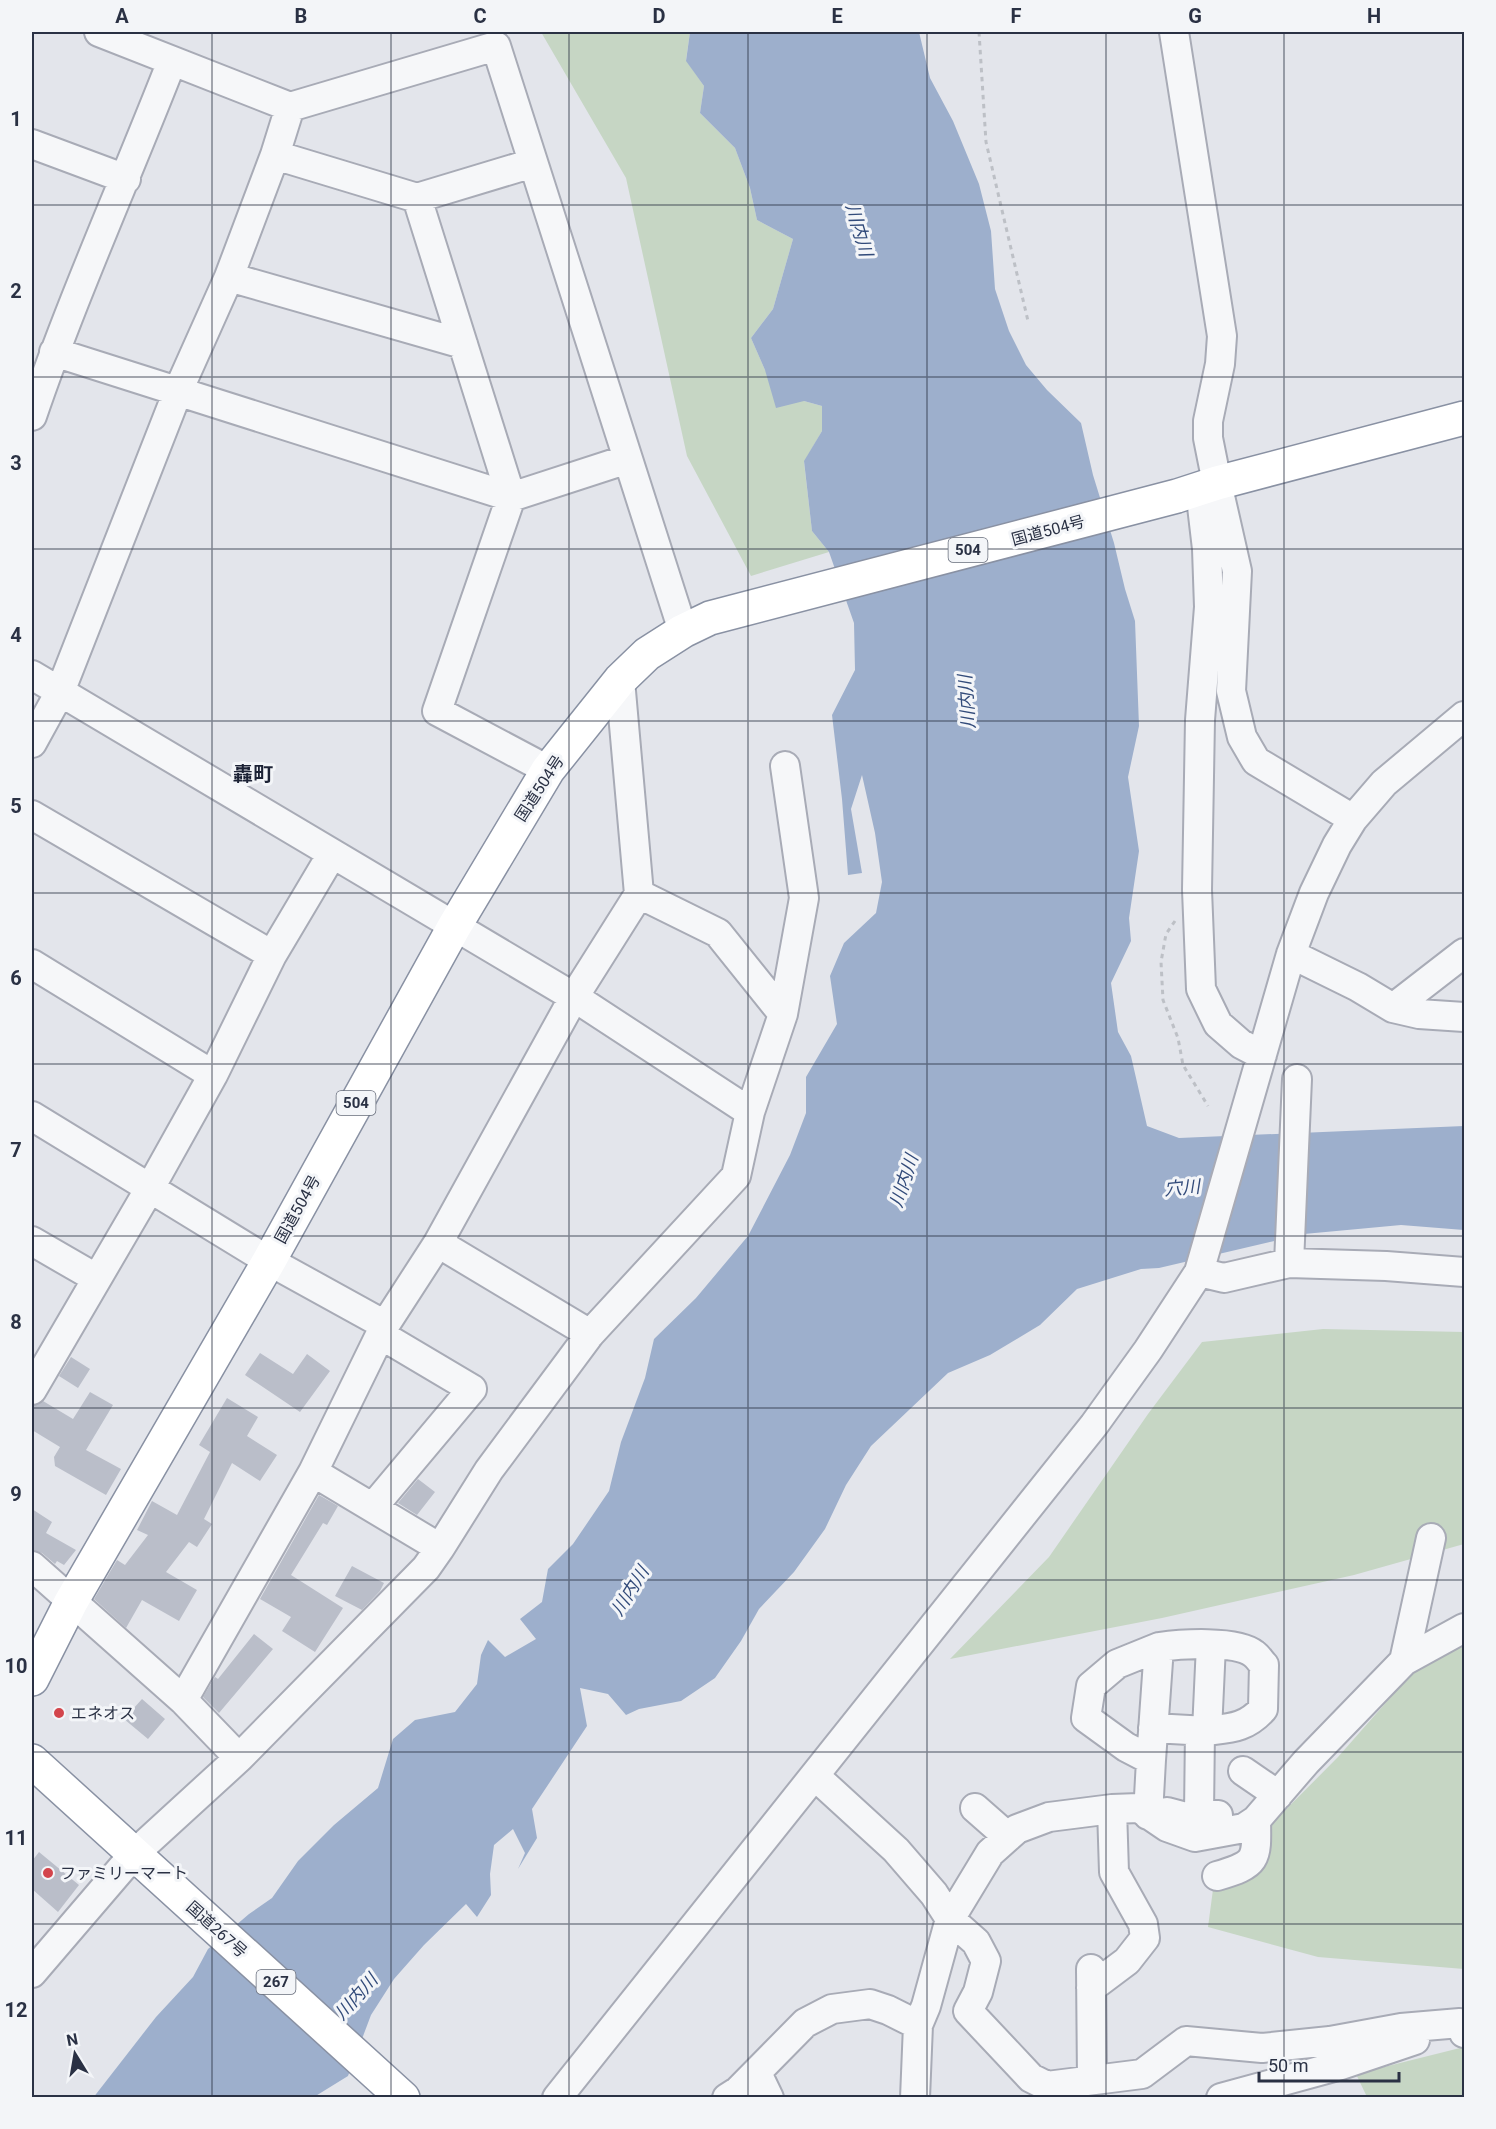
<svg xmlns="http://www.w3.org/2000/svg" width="1496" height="2129" font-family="Roboto,'Noto Sans JP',sans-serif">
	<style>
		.green { fill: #c6d6c4 }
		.water { fill: #9dafcc }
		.building { fill: #babec9 }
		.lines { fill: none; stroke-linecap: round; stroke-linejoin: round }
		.minor-casing { stroke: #a8abb6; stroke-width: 32 }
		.highway-casing { stroke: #8991a3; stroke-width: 36 }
		.path { stroke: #bdc0c6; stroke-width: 3; stroke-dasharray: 4.5 4.5; stroke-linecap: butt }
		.minor { stroke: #f6f7f9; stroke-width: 28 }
		.highway { stroke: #fff; stroke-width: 33 }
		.grid { fill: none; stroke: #2a3144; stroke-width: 1.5; stroke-opacity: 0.55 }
		.poi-dot { fill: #d3454c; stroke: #f3f5f8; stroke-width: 2 }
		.labels { text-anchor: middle; stroke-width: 6; stroke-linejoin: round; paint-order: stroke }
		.shield { fill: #f3f5f8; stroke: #666c7a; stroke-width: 1.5 }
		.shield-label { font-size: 15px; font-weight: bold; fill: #2a3144 }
		.street-label { font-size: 16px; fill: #2a3144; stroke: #f3f5f8 }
		.poi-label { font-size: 16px; fill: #2a3144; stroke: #f3f5f8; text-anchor: start }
		.water-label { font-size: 18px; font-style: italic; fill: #324b7a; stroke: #f3f5f8 }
		.quarter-label { font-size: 20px; font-weight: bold; fill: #1c2235; stroke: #f3f5f8 }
		.neatline { fill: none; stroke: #2a3144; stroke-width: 2 }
		.grid-label { font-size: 20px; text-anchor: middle; font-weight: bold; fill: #2a3144 }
	</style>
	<rect width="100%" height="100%" fill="#e3e5eb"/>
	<!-- green -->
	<path class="green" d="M541,32h149l-4,28 18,26 -4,27 35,35 15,40 7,32 36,19 -20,70 -22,29 14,32 39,31 18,5v25l-18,31 8,69 17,21 -78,24 -64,-120 -61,-278z
		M1323,1329l141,3v212l-110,31 -192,43 -212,41 99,-102 99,-143 54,-72z
		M1464,1614v355l-146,-12 -110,-30 6,-45 124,-125z
		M1464,2047v50h-97l-11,-23z"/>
	<!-- water -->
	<path class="water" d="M690,32h229l11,46 23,43 26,63 12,47 4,58 14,42 17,34 21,25 34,33 12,52 21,68 11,46 10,32 4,105 -11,51 11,74 -10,67 2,23 -20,42 7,49 13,24 16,70 32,12 285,-12v104l-63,-5 -97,9 -145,34 -18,1 -64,20 -37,36 -50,30 -42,18 -77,73 -25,39 -21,44 -31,43 -35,37 -18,32 -26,37 -34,23 -42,8 -13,6 -18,-21 -28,-6 7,38 -55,83 5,29 -19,31 7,-16 -12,-24 -19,16 -4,29 1,21 -14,22 -11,-13 -42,41 -30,34 -23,36 -23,61 -34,21 -221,1 63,-81 37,-40 15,-28 41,-35 23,-16 26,-37 36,-36 44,-37 15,-49 22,-19 40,-8 22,-28 4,-29 7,-15 17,17 31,-18 -16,-20 22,-17 6,-33 25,-25 36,-53 12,-49 24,-64 9,-39 42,-41 52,-62 42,-81 16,-42v-36l31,-53 -7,-48 14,-33 32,-30 6,-31 -7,-49 -13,-58 -11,34 11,64 -14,2 -6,-76 -10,-84 23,-45 -1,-47 -25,-71 -17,-21 -8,-70 18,-30v-25l-18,-5 -28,7 -11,-38 -14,-32 22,-29 20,-70 -36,-19 -7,-32 -15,-40 -35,-35 4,-27 -18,-25z"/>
	<!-- building -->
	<path class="building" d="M260,1353l33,21 14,-20 23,17 -30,41 -55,-37z
		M71,1357l19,12 -12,19 -19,-12z
		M90,1392l23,13 -27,45 35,19 -15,26 -51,-29 -1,-9 6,-10 -28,-17v-24l11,-5 30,18z
		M227,1398l31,19 -11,19 30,19 -17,26 -28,-18 -28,56 8,5 -15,23 -8,-5 -23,30 31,18 -18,31 -37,-21 -16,28 -32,-29 23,-39 8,5 23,-30 -11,-5 15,-29 25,14 33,-63 -11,-7z
		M418,1479l17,13 -18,23 -19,-12z
		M319,1495l19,11 -11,19 -4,-2 -32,52 52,33 -28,44 -33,-21 9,-14 -31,-18z
		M32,1509l20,13 -6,11 30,17 -12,15 -7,-4 -2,3 -13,-11 -10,-3z
		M352,1566l32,17 -4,8 -18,19 -27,-14z
		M254,1634l19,15 -54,64 -16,-16 12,-20 3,2z
		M142,1699l23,20 -17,20 -24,-20z
		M39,1852l40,33 -21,27 -26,-23v-28z"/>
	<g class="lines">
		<defs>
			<path id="minor" d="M99,32l191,75 206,-61 187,585
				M1174,32l48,304 -2,28 -12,57v17l9,45 20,88 -6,120 11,46 14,24 97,58
				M32,144l94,35
				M275,155l142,43 116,-35
				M417,198l94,299 -74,214 111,59
				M229,277l234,67
				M54,352l457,145 117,-38
				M32,416c41,-120 94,-237 140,-355
				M1200,489l7,60 2,58 -9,113 -3,170 4,99 17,35 23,20 21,11
				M32,675l542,322 176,115 -14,64 -146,158 -101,136 -49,78 -14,20 -187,190 -105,96 -102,119
				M32,743l28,-51 118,-301 51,-114 46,-122 15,-48
				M32,815l240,140
				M639,894l79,39 65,81 -33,98
				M1291,954l67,33 35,21 26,6 45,3
				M32,964l181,111
				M1393,1008l71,-55
				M783,1014l21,-116 -19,-132
				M32,1116l237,145 116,64
				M32,1241l64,37
				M438,1243l152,91
				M1289,1263l8,-184
				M1199,1272l25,6 65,-15 97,3 78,6
				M32,1390l118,-202 63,-113 59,-120 60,-101
				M313,1472l127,76
				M373,1507l99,-118 -91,-54
				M32,1566l151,134 56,58
				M1159,1647c21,-3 78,-7 95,7 4,3 7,8 10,11l-1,44c-17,19 -32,19 -56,22l4,-86
				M1404,1661l27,-123
				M183,1700l130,-228 72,-147 53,-82 136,-246 65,-103 -19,-214
				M1153,1728l54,3
				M1200,1730l-1,84 19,1
				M1151,1760l8,-113 -42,17 -26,22 -5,32 40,29 25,13 -3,55 19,-3 19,5 13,-3
				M1243,1771l35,24
				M815,1776l81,74 38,44 16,25 26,23 10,19 -8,31 -10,19 63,67 16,8 95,-12 44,-33 76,7 68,-7 71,-13 59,-5 4,10
				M975,1808l33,29
				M1217,1876c40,-12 40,-15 39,-56
				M1091,1969l1,111
				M1091,1988l36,-27 18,-23 -2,-14 -29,-52 -2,-63
				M757,2073l12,25
				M557,2098l537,-673 54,-75 51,-78 92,-318 23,-61 23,-48 16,-26 31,-36 80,-67
				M727,2098l11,-7 67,-68 27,-14 38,-5 18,6 30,15
				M915,2098l3,-73 8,-19 24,-87 40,-66 27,-24 32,-12 63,-8 27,-1 28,19 28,10 49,-9 12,-8 50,-58 98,-101 60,-33
				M1221,2098l120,-33 74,-25"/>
			<path id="highway" d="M32,1679l39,-77 198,-341 185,-334 94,-157 72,-90 27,-26 36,-23 27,-13 467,-122 40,-13 247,-65
				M32,1761l371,337"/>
		</defs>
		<!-- minor casing -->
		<use href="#minor" class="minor-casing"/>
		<!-- highway casing -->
		<use href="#highway" class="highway-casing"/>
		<!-- path -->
		<path class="path" d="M979,32l7,110 42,179
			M1175,921l-9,13 -5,28 2,38 15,38 5,27 25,41"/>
		<!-- minor -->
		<use href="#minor" class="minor"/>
		<!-- highway -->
		<use href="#highway" class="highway"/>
	</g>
	<!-- grid -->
	<path class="grid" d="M212,32v2066M391,32v2066M569,32v2066M748,32v2066M927,32v2066M1106,32v2066M1284,32v2066M32,205h1432M32,377h1432M32,549h1432M32,721h1432M32,893h1432M32,1064h1432M32,1236h1432M32,1408h1432M32,1580h1432M32,1752h1432M32,1924h1432"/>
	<!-- markers -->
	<g class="poi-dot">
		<circle cx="59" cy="1713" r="6"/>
		<circle cx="48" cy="1873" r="6"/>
	</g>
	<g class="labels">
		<!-- shield labels -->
		<g class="shield">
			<rect x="948.5" y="538" width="39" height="24" rx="4.5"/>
			<rect x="336.5" y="1091" width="39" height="24" rx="4.5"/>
			<rect x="256.5" y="1970" width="39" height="24" rx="4.5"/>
		</g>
		<g class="shield-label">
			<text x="968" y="555">504</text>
			<text x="356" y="1108">504</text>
			<text x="276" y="1987">267</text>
		</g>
		<!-- street labels -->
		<g class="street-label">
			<text transform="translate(1048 530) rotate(-15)" y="6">国道504号</text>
			<text transform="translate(539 788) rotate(-57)" y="6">国道504号</text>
			<text transform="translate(297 1209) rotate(-61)" y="6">国道504号</text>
			<text transform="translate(217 1929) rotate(42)" y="6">国道267号</text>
		</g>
		<!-- poi labels -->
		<g class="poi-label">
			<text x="71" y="1719">エネオス</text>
			<text x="60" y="1879">ファミリーマート</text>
		</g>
		<!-- water labels -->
		<g class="water-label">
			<text transform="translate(859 230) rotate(74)" y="6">川内川</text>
			<text transform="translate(967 702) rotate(-94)" y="6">川内川</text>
			<text transform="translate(904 1181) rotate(-72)" y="6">川内川</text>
			<text transform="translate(1182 1188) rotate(-5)" y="6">穴川</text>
			<text transform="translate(630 1591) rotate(-58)" y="6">川内川</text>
			<text transform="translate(356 1997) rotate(-48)" y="6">川内川</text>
		</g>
		<!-- quarter labels -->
		<g class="quarter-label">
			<text x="253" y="781">轟町</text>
		</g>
	</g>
	<!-- border -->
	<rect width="1496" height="2129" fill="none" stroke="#f3f5f8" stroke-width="66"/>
	<!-- north arrow -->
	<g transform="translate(75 2054) rotate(349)" stroke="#f3f5f8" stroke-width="4.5" paint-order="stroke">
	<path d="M0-4.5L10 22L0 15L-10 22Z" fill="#2a3144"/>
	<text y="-9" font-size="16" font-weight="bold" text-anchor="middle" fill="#2a3144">N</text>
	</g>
	<!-- scale -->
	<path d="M1259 2072v9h140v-9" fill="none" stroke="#2a3144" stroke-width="3"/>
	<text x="1268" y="2072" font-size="18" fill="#2a3144" stroke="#f3f5f8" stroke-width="4.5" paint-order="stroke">50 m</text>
	<rect x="33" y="33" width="1430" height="2063" class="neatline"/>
	<g class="grid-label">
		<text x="122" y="23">A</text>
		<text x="301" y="23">B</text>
		<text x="480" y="23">C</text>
		<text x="659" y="23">D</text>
		<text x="837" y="23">E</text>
		<text x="1016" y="23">F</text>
		<text x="1195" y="23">G</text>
		<text x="1374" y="23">H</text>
		<text x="16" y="126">1</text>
		<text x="16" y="298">2</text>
		<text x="16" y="470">3</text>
		<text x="16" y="642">4</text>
		<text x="16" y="813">5</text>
		<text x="16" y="985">6</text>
		<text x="16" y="1157">7</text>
		<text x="16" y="1329">8</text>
		<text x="16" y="1501">9</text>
		<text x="16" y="1673">10</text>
		<text x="16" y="1845">11</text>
		<text x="16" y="2017">12</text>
	</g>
</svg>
